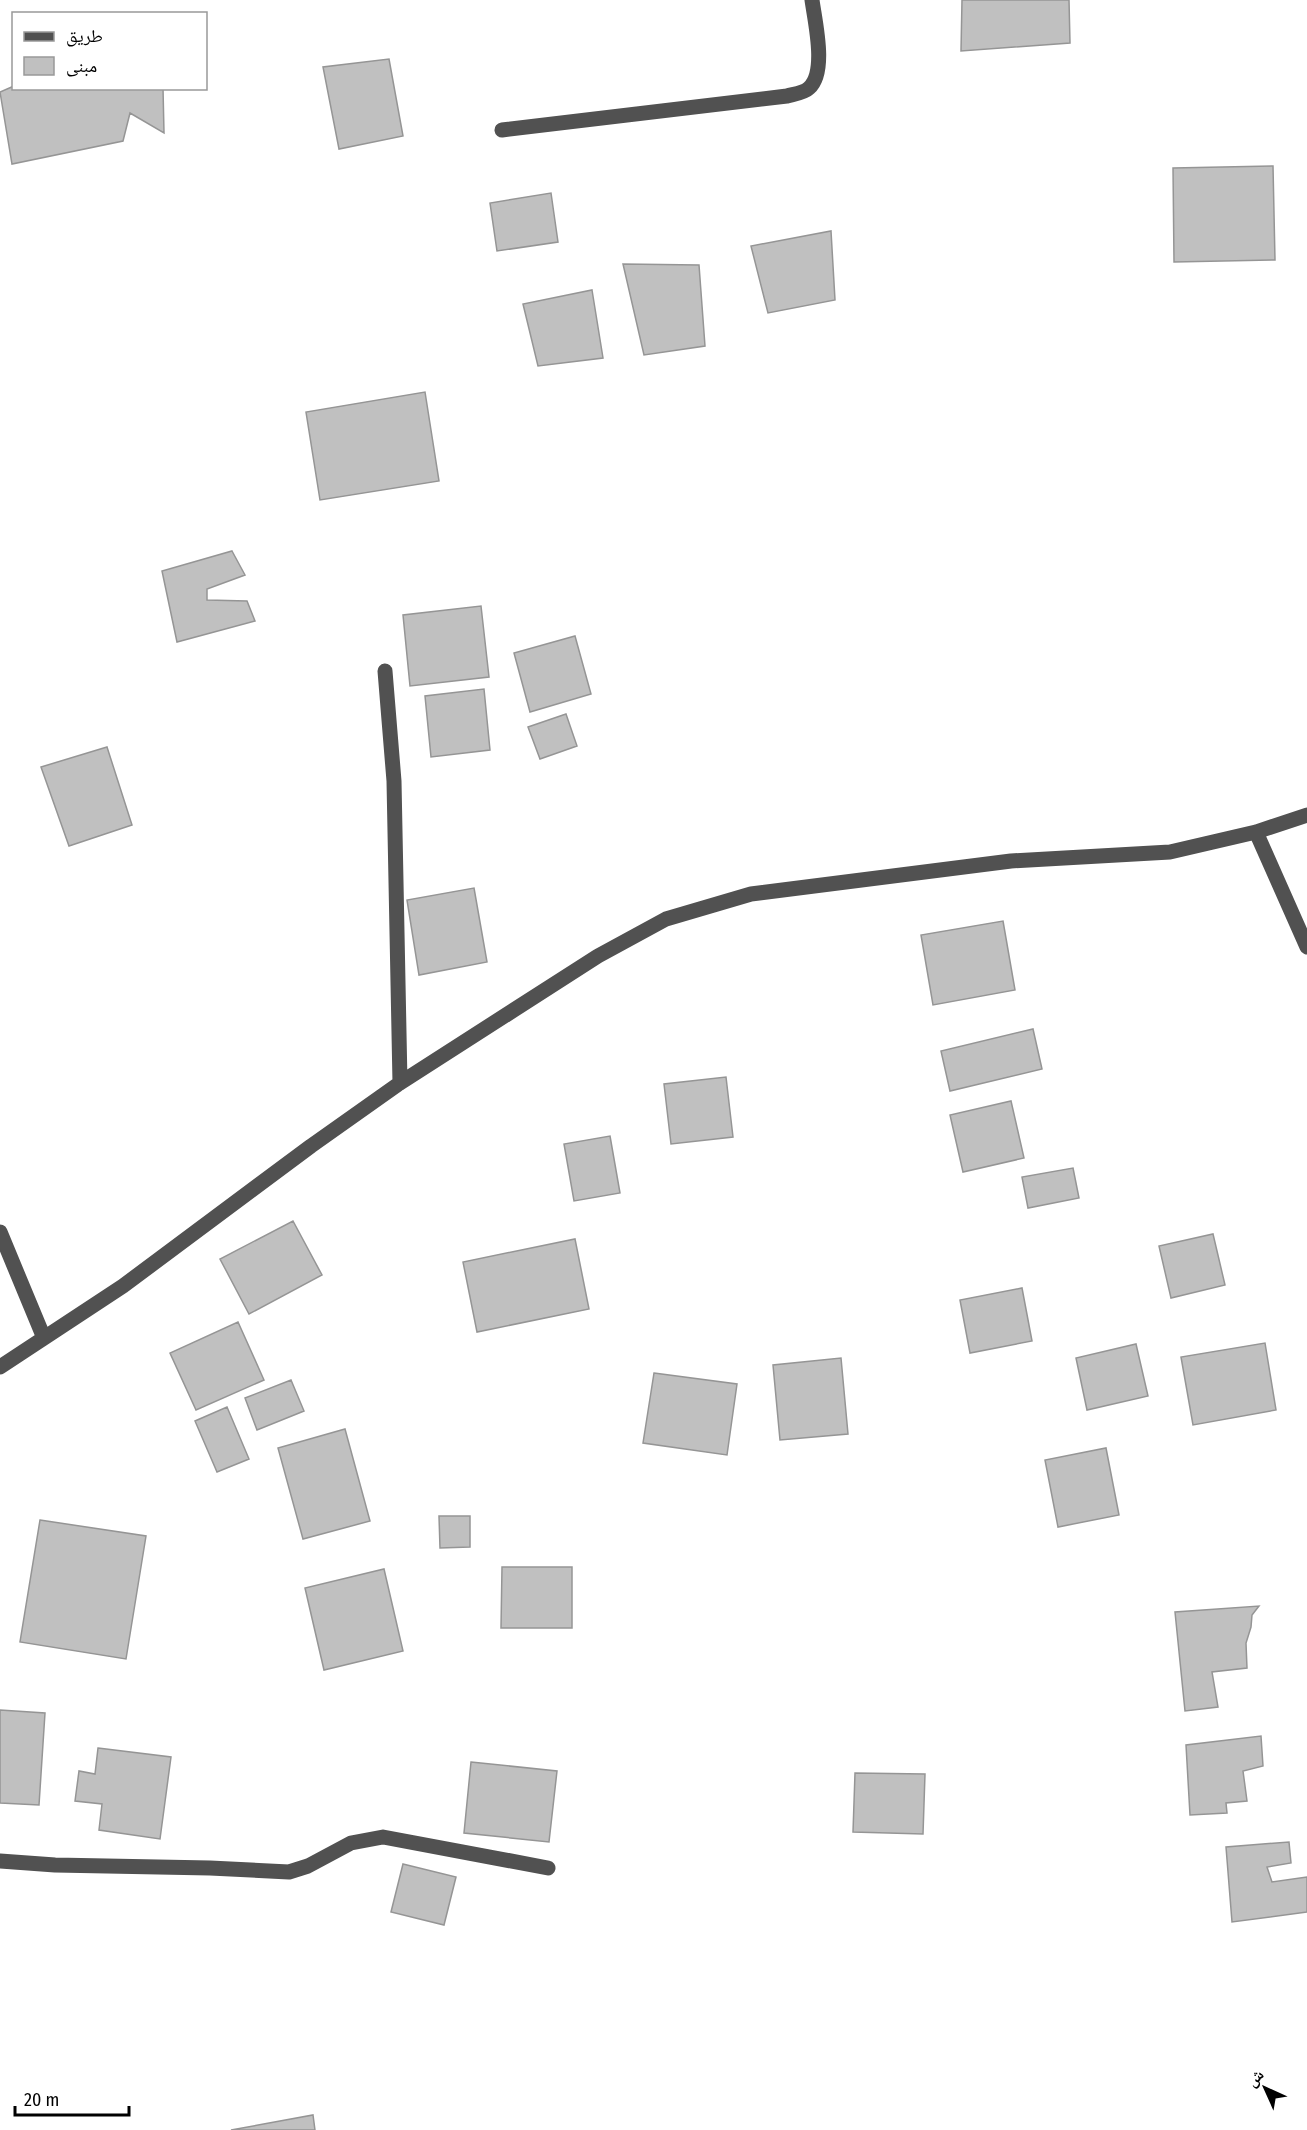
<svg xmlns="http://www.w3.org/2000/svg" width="1307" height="2130" font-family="'Fira Sans Condensed','Noto Naskh Arabic',sans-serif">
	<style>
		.building { fill: #c0c0c0; stroke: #959595; stroke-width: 1.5 }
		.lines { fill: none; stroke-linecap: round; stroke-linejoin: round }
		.minor { stroke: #515151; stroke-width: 15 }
	</style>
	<rect width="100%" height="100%" fill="#fff"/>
	<!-- building -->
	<path class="building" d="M962,0h107l1,43 -109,8z
		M389,59l14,77 -64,13 -16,-82z
		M14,86v2h149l1,45 -34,-20 -7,28 -111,23 -12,-72z
		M1273,166l2,94 -101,2 -1,-94z
		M551,193l7,49 -61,9 -7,-48z
		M831,231l4,69 -67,13 -17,-67z
		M623,264l76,1 6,81 -61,9z
		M592,290l11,68 -65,8 -15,-62z
		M425,392l14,89 -119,19 -14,-88z
		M232,551l13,24 -38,14v11l40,1 8,20 -78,21 -15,-71z
		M481,606l8,71 -79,9 -7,-71z
		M575,636l16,58 -61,18 -16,-59z
		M484,689l6,61 -59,7 -6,-61z
		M566,714l11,32 -37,13 -12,-32z
		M107,747l25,78 -63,21 -28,-79z
		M474,888l13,74 -68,13 -12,-75z
		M1003,921l12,69 -82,15 -12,-70z
		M1033,1029l9,40 -92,22 -9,-40z
		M726,1077l7,60 -62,7 -7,-60z
		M1011,1101l13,57 -61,14 -13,-57z
		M610,1136l10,57 -46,8 -10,-57z
		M1073,1168l6,30 -51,10 -6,-31z
		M293,1221l29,54 -73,39 -29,-55z
		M1213,1234l12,51 -54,13 -12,-52z
		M575,1239l14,70 -112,23 -14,-70z
		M1022,1288l10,53 -62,12 -10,-53z
		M238,1322l26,58 -68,30 -26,-57z
		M1265,1343l11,67 -83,15 -12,-68z
		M1136,1344l12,52 -61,14 -11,-52z
		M841,1358l7,76 -68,6 -7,-75z
		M654,1373l83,11 -10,71 -84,-12z
		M291,1380l13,31 -47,19 -12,-32z
		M227,1407l22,52 -32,13 -22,-51z
		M345,1429l25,92 -67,18 -25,-91z
		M1106,1448l13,67 -61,12 -13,-67z
		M439,1516h31v31l-30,1z
		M40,1520l106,16 -20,123 -106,-17z
		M502,1567h70v61h-71z
		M384,1569l19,82 -79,19 -19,-82z
		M1259,1606l-7,9 -1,12 -5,16 1,25 -35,4 6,35 -33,4 -10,-99z
		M0,1710l45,3 -6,92 -39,-2z
		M1261,1736l2,30 -20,5 4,30 -21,2 1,10 -37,2 -4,-70z
		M98,1748l73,9 -11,82 -61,-9 3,-26 -27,-3 4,-30 16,3z
		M471,1762l86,9 -8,71 -85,-9z
		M855,1773l70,1 -2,60 -70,-2z
		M1289,1842l2,21 -24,4 5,15 35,-5v35l-75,10 -6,-75z
		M403,1864l53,13 -12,48 -53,-13z
		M313,2115l2,15h-84z"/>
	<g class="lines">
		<!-- minor -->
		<path class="minor" d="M502,130l285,-34c7,-2 17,-3 22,-8 18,-16 6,-66 3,-88
			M385,671l9,110 6,302
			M1256,832l51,115
			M0,1232l44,106
			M0,1367l123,-81 188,-140 89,-63 198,-127 68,-37 85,-25 260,-33 159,-9 86,-20 51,-17
			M0,1861l55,4 155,3 79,4 19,-6 43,-23 32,-6 165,31"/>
	</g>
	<!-- legend -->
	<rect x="12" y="12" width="195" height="78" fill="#ffffff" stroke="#999999" stroke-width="1.5"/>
	<rect x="24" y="32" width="30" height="9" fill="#515151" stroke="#999999" stroke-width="1.5"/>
	<text x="66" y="42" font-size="18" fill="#000000">طريق</text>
	<rect x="24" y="57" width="30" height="18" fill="#c0c0c0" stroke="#999999" stroke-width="1.5"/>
	<text x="66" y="72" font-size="18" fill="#000000">مبنى</text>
	<!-- north arrow -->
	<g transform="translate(1265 2088) rotate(315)" stroke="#ffffff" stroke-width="4.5" paint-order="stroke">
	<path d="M0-4.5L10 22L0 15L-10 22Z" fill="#000000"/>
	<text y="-9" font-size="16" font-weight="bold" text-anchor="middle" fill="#000000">ش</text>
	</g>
	<!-- scale -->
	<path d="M15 2106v9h114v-9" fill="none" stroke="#000000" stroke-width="3"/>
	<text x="24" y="2106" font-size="18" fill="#000000" stroke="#ffffff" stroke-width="4.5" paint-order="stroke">20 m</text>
</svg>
